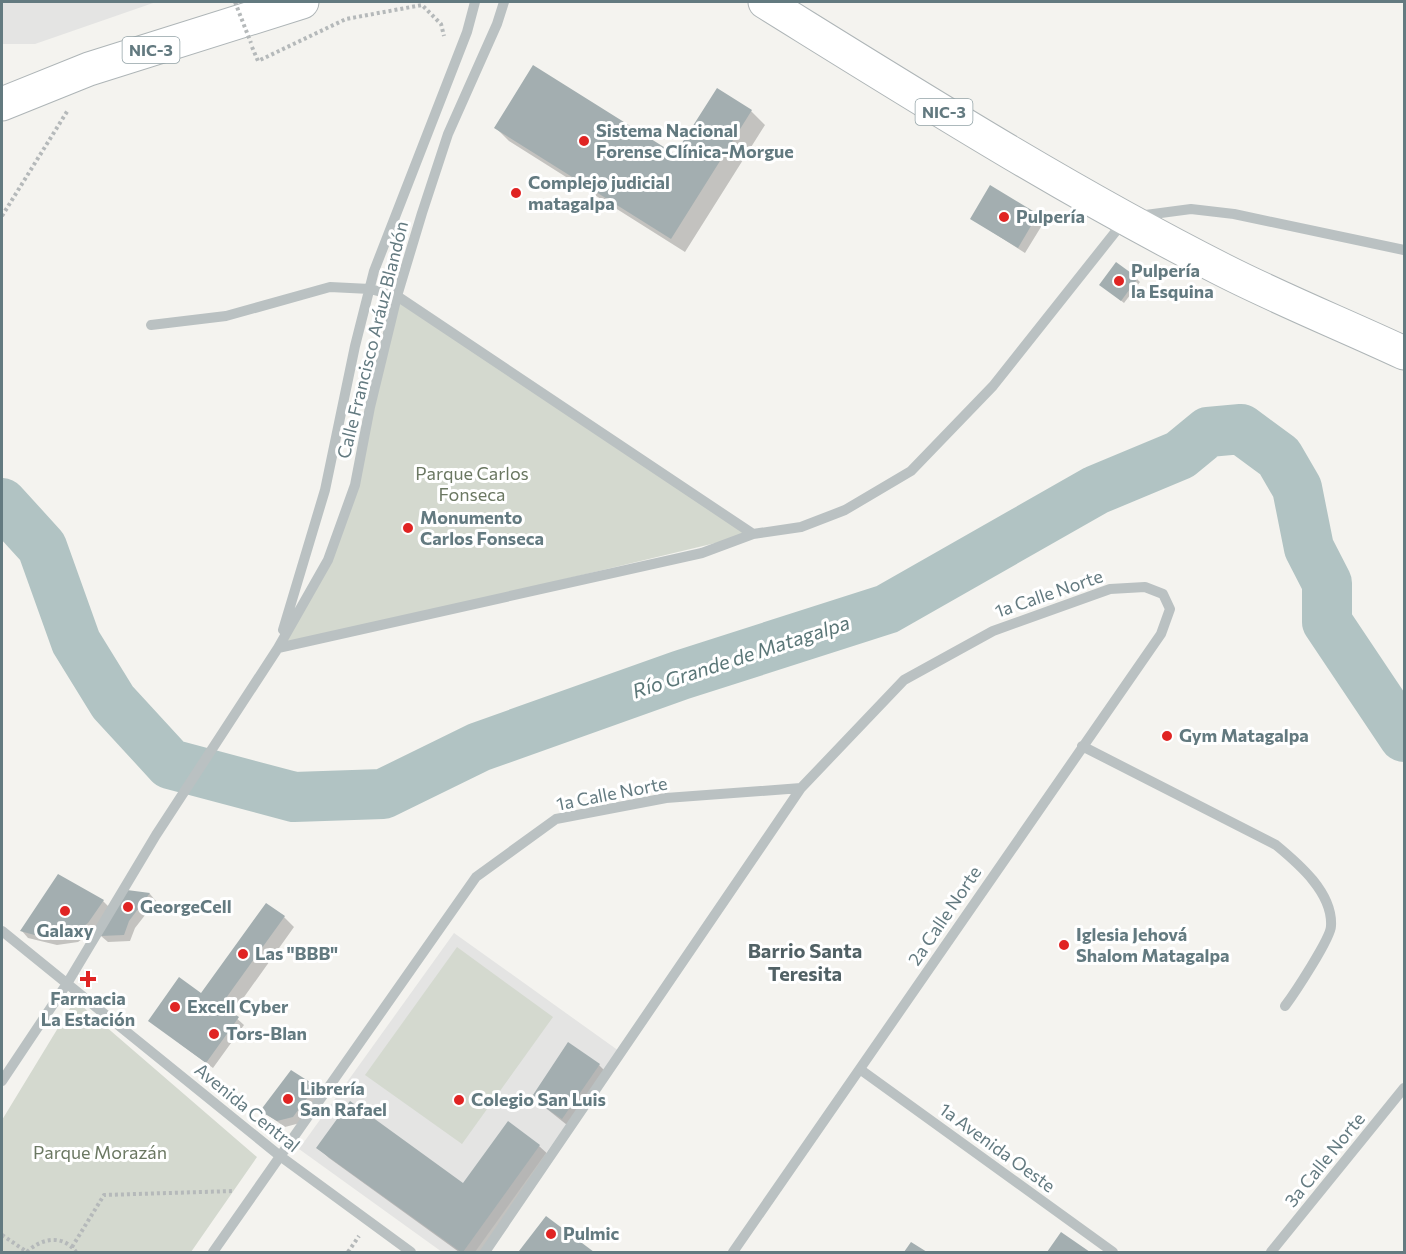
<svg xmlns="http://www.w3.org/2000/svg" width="1406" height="1254" font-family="Commissioner,sans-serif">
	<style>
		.built { fill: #e4e4e3 }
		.green { fill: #d4d9cf }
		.shadow { fill: #0003 }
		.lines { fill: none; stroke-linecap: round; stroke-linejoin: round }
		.river { stroke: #b1c3c3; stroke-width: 50 }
		.building { fill: #a3aeb0 }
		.major-casing { stroke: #aeb5b7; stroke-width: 35 }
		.path { stroke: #b5b9ba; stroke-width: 4; stroke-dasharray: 3 3; stroke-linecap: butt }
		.minor { stroke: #bac1c2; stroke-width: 10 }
		.major { stroke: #fff; stroke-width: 33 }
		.path-bridge { stroke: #b5b9ba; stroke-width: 4; stroke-dasharray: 3 3; stroke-linecap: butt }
		.poi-dot { fill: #e02423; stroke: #fff; stroke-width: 2 }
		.labels { text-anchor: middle; stroke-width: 6; stroke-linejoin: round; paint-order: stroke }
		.shield { fill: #fff; stroke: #92a2a6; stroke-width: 1.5 }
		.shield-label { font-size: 16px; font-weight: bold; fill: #637a80 }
		.poi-label { font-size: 18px; font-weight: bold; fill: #637a80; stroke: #fff; text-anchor: start }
		.street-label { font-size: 18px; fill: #637a80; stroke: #fff }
		.park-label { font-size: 18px; fill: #6b7862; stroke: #fff }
		.water-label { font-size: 20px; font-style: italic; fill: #5a7677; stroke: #fff }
		.neighbourhood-label { font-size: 20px; font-weight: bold; fill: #516165; stroke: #fff }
	</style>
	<rect width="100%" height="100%" fill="#f4f3ef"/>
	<!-- built -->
	<path class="built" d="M2,2h154l-121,42h-33z
		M454,933l165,118 -144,201h-33l-143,-103z"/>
	<!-- green -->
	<path class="green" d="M397,296l356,238 -475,114 50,-88 27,-75z
		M457,947l96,70 -91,127 -97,-69z
		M75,1000l182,157 -66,95h-189v-132z"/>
	<!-- shadow -->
	<path class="shadow" d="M751,111l14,14 -80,127 -176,-111 -13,-13 180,28z
		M991,187l53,35 -19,31 -53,-34z
		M1137,279l3,3 -16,21 -20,-16z
		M128,892l22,2 6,7 -21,27 -5,13 -22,1 -7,-6z
		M103,901l7,7 -15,22 -17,12 -21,3 -29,-7 -6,-7z
		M284,917l10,10 -62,87 12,11 -31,43 -34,-25 22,-48z
		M599,1065l10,10 -37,54 -40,-32z
		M315,1088l6,6 -21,29 -15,4 -23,-16z
		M539,1146l11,10 -69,96h-22l-130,-94 -11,-10 146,37z
		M546,1218l45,34h-69z
		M1062,1234l26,18h-39z"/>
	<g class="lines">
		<!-- river -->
		<path class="river" d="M2,503l40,44 34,95 37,60 57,62 124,33 89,-3 96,-47 202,-72 206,-66 209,-119 84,-35 28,-23 33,-3 38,28 18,31 12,60 18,35v39l77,115"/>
	</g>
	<!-- building -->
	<path class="building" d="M533,65l142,89 42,-66 35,22 -81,129 -177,-111z
		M990,185l48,29 -20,34 -48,-29z
		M1116,262l22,16 -17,23 -22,-16z
		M58,874l46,26 -16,23 -18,13 -21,3 -29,-8z
		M127,890l23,3 -21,28 -5,14 -24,1z
		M266,903l19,13 -64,89 18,12 -33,46 -58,-42 31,-44 22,16z
		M568,1042l32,22 -38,55 -31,-21z
		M291,1070l25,16 -23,31 -16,4 -17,-10z
		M350,1101l113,82 45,-62 32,24 -77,107h-2l-145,-104z
		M546,1216l48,36 -75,-1z
		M1061,1232l29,20h-43z
		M911,1242l16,10h-23z"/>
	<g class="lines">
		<defs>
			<path id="major" d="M765,2c150,93 300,188 458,268 59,30 121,55 181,83
				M2,104l87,-35 213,-67"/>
		</defs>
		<!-- major casing -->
		<use href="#major" class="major-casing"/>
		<!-- path -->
		<path class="path" d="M252,47l6,14 88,-42 76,-14 19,19 3,12
			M2,216l66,-106
			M2,1235l25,17
			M72,1247l32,-52 130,-4
			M27,1252c14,-14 36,-18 49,0
			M348,1252l11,-16"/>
		<!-- minor -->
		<path class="minor" d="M1138,216l53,-7 43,5 170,36
			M151,325l75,-9 104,-29 40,2 27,7 356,238
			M283,630l42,-140 30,-144 19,-75 93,-239 8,-30
			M278,648l424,-95 51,-19 48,-7 44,-17 66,-39 82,-85 131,-165
			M1082,746l194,99c23,19 57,48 55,81 0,12 -37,68 -46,80
			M2,931l278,225 131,96
			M861,1070l252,182
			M2,1081l66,-99 88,-147 122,-187 50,-88 27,-75 15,-78 27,-111 25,-83 26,-79 49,-110 7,-22
			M213,1252l263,-375 80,-58 110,-21 135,-10 103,-108 89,-49 117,-42 35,-2 18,7 7,15 -9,25 -428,618
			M485,1252l316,-464
			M1271,1252l133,-164"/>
		<!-- major -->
		<use href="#major" class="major"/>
		<!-- path-bridge -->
		<path class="path-bridge" d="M235,2l16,41"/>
	</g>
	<!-- markers -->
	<g class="poi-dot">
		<circle cx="584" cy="141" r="6"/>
		<circle cx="516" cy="193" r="6"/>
		<circle cx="1004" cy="217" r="6"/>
		<circle cx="1119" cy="281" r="6"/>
		<circle cx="408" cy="528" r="6"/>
		<circle cx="1167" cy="736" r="6"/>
		<circle cx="128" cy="907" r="6"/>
		<circle cx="65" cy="911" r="6"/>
		<circle cx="1064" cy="945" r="6"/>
		<circle cx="243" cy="954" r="6"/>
		<path d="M85 970h6v6h6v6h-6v6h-6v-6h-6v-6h6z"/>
		<circle cx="175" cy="1007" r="6"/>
		<circle cx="214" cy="1034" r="6"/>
		<circle cx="288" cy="1099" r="6"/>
		<circle cx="459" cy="1100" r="6"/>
		<circle cx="551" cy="1234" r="6"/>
	</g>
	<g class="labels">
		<!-- shield labels -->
		<g class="shield">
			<rect x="122.5" y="37" width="57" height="26" rx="4.5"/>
			<rect x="915.5" y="99" width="57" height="26" rx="4.5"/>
		</g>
		<g class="shield-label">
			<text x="151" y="56">NIC-3</text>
			<text x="944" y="118">NIC-3</text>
		</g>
		<!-- poi labels -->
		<g class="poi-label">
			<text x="596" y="137">Sistema Nacional<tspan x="596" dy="21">Forense Clínica-Morgue</tspan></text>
			<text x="528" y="189">Complejo judicial<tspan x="528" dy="21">matagalpa</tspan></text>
			<text x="1016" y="223">Pulpería</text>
			<text x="1131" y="277">Pulpería<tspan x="1131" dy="21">la Esquina</tspan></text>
			<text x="420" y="524">Monumento<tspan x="420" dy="21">Carlos Fonseca</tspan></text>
			<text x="1179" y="742">Gym Matagalpa</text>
			<text x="140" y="913">GeorgeCell</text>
			<text x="65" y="937" text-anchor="middle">Galaxy</text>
			<text x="1076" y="941">Iglesia Jehová<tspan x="1076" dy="21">Shalom Matagalpa</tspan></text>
			<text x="255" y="960">Las "BBB"</text>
			<text x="88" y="1005" text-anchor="middle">Farmacia<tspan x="88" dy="21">La Estación</tspan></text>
			<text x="187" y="1013">Excell Cyber</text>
			<text x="226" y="1040">Tors-Blan</text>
			<text x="300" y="1095">Librería<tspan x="300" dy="21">San Rafael</tspan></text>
			<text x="471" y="1106">Colegio San Luis</text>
			<text x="563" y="1240">Pulmic</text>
		</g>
		<!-- street labels -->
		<g class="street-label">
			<text transform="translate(373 340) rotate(-76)" y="6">Calle Francisco Aráuz Blandón</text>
			<text transform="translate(1049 594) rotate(-19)" y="6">1a Calle Norte</text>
			<text transform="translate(612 794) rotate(-11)" y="6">1a Calle Norte</text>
			<text transform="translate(945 916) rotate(-56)" y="6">2a Calle Norte</text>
			<text transform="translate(247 1108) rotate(39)" y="6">Avenida Central</text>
			<text transform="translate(997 1148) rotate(36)" y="6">1a Avenida Oeste</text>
			<text transform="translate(1325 1160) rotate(-51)" y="6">3a Calle Norte</text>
		</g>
		<!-- park labels -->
		<g class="park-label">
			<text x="472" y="480">Parque Carlos<tspan x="472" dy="21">Fonseca</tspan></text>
			<text x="100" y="1159">Parque Morazán</text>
		</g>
		<!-- water labels -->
		<g class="water-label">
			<text transform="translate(741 657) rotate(-18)" y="7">Río Grande de Matagalpa</text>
		</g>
		<!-- neighbourhood labels -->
		<g class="neighbourhood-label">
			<text x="805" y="958">Barrio Santa<tspan x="805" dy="23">Teresita</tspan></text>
		</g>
	</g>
	<!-- border -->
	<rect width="1406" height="1254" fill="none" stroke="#637a80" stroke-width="6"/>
</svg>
